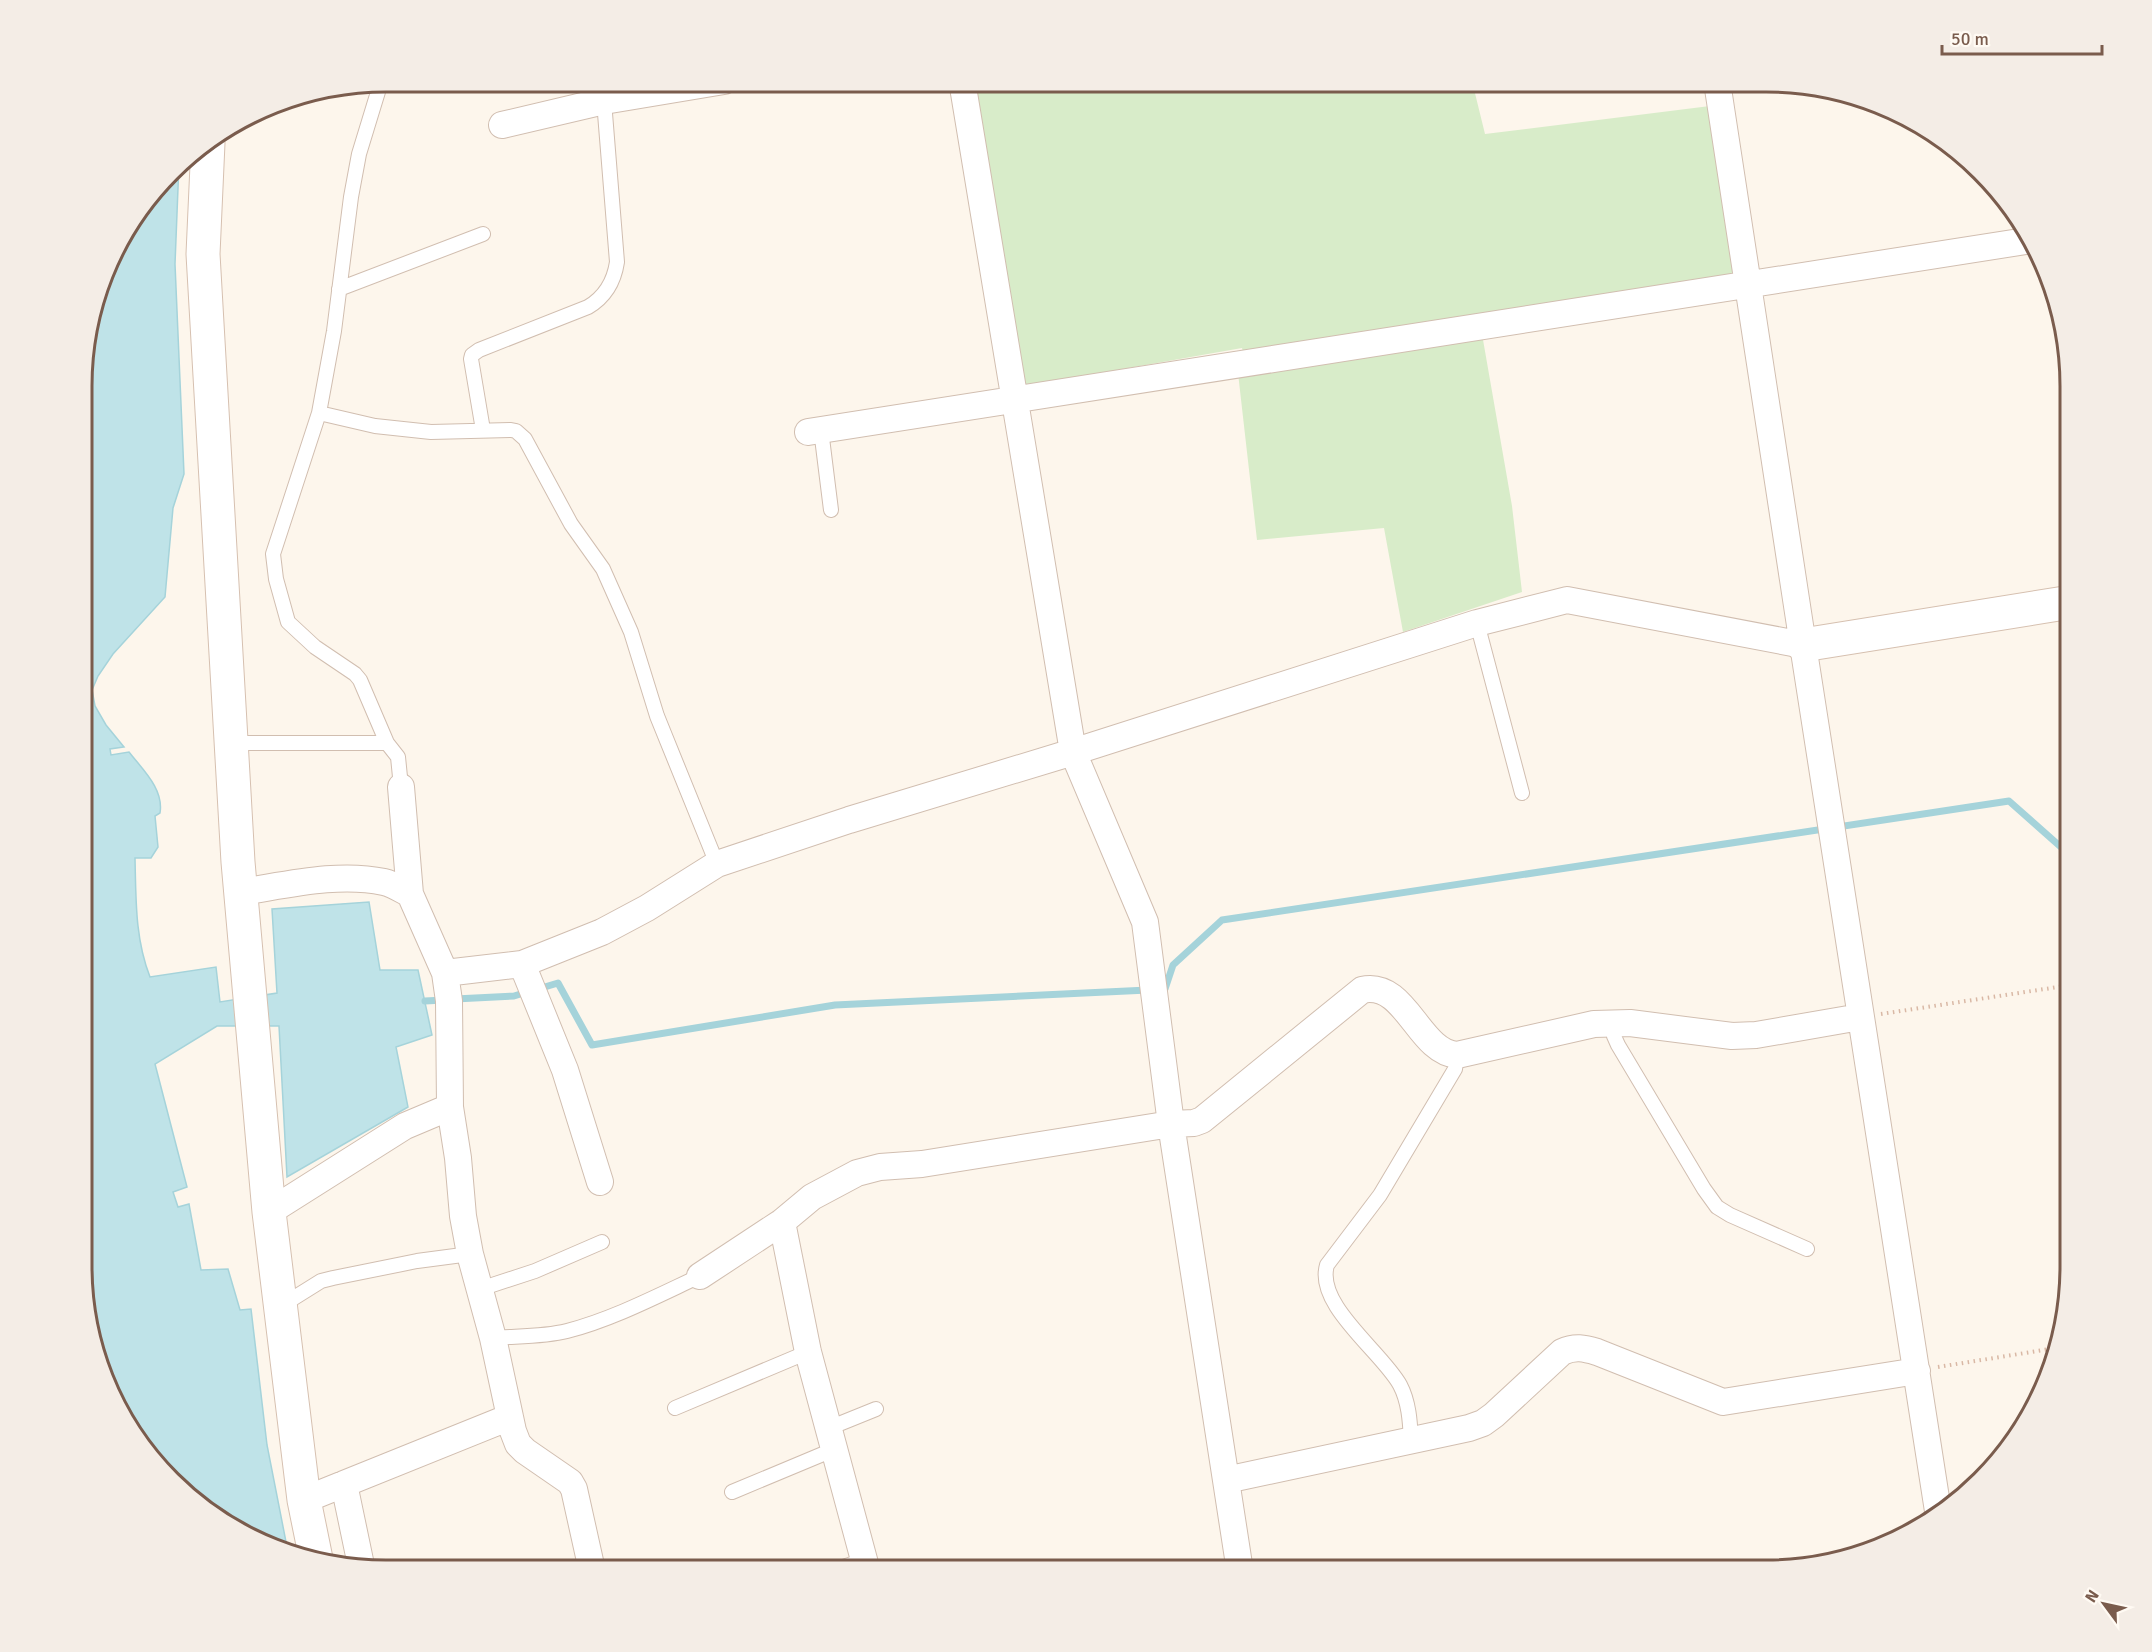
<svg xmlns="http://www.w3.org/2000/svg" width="2152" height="1652" font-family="Signika,sans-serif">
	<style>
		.green { fill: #d8ecc9 }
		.water { fill: #bfe3e8; stroke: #a5d3da; stroke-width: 1.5 }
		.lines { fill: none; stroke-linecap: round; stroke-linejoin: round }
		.stream { stroke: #a5d3da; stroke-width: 7 }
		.lane-casing { stroke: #d1beb0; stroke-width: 16 }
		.street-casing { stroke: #d1beb0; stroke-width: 28 }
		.secondary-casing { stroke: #d6c0b0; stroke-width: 35 }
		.path { stroke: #d9b8a5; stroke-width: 4; stroke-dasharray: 1.5 4.5; stroke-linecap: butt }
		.lane { stroke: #fff; stroke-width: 14 }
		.street { stroke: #fff; stroke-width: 26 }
		.secondary { stroke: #fff; stroke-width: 33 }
		.rim { fill: none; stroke: #7a5c4d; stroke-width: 3 }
	</style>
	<rect width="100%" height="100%" fill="#fdf6ec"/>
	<!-- green -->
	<path class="green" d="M972,81h500l13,53 225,-28 26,169 -491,85 -3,-12 -216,38z
		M1482,334l30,172 10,86 -119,40 -19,-104 -127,12 -19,-167z"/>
	<!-- water -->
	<path class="water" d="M179,163l-4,101 9,210 -11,34 -8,89 -52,57 -15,22 -6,14 3,16 11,19 18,22 -14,2 1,6 18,-3c14,18 35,37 31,61l-5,3 3,31 -7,11h-16c1,41 0,81 15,119l66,-10 4,35 57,-9 -5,-84 97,-7 11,68h38l14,65 -36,12 12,60 -121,70 -8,-151h-62l-62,38 32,123 -14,5 5,15 11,-3 12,66 27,-1 12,41 11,-1 16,136 21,107 -19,-4 -84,-52 -72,-94 -31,-115 2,-942 38,-112z"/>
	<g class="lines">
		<!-- stream -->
		<path class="stream" d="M538,989l20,-6 34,62 243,-40 313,-15
			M1159,989h6l8,-24 49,-45 787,-119 62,55
			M455,999l59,-3 13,-4
			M425,1001l19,-1"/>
		<defs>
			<path id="lane" d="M381,82l-22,72 -8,43 -17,134 -15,82 -46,141 3,25 12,43 27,25 40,27 5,6 27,63 11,14 3,30
				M339,289l144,-55
				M319,413l56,13 56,6 80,-2 5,1 9,8 46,85 32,45 28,63 26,84 60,148
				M483,430l-12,-71 1,-4 7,-5 109,-43c17,-10 26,-25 29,-45l-13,-161
				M821,430l10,80
				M1477,623l45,170
				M232,743h155
				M1616,1022l-2,14 4,9 86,144 13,18 13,8 77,34
				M480,1289l55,-18 67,-29
				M281,1306l40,-25 12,-3 84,-17 53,-7
				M493,1338c24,-2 50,-1 74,-7 46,-12 90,-35 133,-55
				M675,1408l133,-56
				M829,1428l47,-19
				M1411,1440c-1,-18 -2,-38 -11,-55 -18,-33 -85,-80 -73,-120l53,-70 75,-126 2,-14
				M732,1492l103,-43
				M831,1571l33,-11"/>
			<path id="street" d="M962,81l111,671 72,170 26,202 69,447
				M1717,82l86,563 135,866
				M502,125l102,-24 120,-20
				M808,432l1224,-192
				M401,787l9,107 35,79 4,28 1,106 8,51 5,58 7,38 23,84 20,93 5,13 7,7 45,31 4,7 18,81
				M241,892c46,-7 97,-20 143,-10 9,2 18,8 26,12
				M522,964l43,106 35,112
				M445,973l77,-9 80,-32 45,-24 70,-44 132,-44 224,-68 404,-129 90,-23 236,45
				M269,1212l136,-86 45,-19
				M782,1222l26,130 59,219
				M700,1276l82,-54 30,-25 45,-24 23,-6 42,-3 249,-40 23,-1 8,-3 160,-130c44,-10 56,62 95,65l137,-31 36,-1 102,13 24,-1 104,-18
				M1226,1480l243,-52 14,-5 11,-8 68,-63c13,-6 22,-4 35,0l126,50 194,-31
				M344,1484l18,86
				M304,1500l206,-83"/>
			<path id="secondary" d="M208,143l-5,111 35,608 31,350 35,288 12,59
				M1803,645l268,-43"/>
		</defs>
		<!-- lane casing -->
		<use href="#lane" class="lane-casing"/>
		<!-- street casing -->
		<use href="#street" class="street-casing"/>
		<!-- secondary casing -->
		<use href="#secondary" class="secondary-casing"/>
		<!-- path -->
		<path class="path" d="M1881,1014l190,-29
			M1938,1367l118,-19"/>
		<!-- lane -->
		<use href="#lane" class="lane"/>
		<!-- street -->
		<use href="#street" class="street"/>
		<!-- secondary -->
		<use href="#secondary" class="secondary"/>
	</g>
	<!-- crop -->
	<path d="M0 0H2152V1652H0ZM386 92H1766A294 294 0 0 1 2060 386V1266A294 294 0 0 1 1766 1560H386A294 294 0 0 1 92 1266V386A294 294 0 0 1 386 92Z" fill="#f4ede6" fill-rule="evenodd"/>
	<path class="rim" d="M386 92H1766A294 294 0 0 1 2060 386V1266A294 294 0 0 1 1766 1560H386A294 294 0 0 1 92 1266V386A294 294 0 0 1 386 92Z"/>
	<!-- north arrow -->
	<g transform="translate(2104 1604) rotate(303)" stroke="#fffaf3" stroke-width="4.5" paint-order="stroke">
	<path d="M0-4.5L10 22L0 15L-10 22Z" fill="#7a5c4d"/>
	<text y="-9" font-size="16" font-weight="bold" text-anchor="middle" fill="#7a5c4d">N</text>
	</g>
	<!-- scale -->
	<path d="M1942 45v9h160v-9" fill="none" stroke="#7a5c4d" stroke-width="3"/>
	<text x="1951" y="45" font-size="18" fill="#7a5c4d" stroke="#fffaf3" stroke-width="4.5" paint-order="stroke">50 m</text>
</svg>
